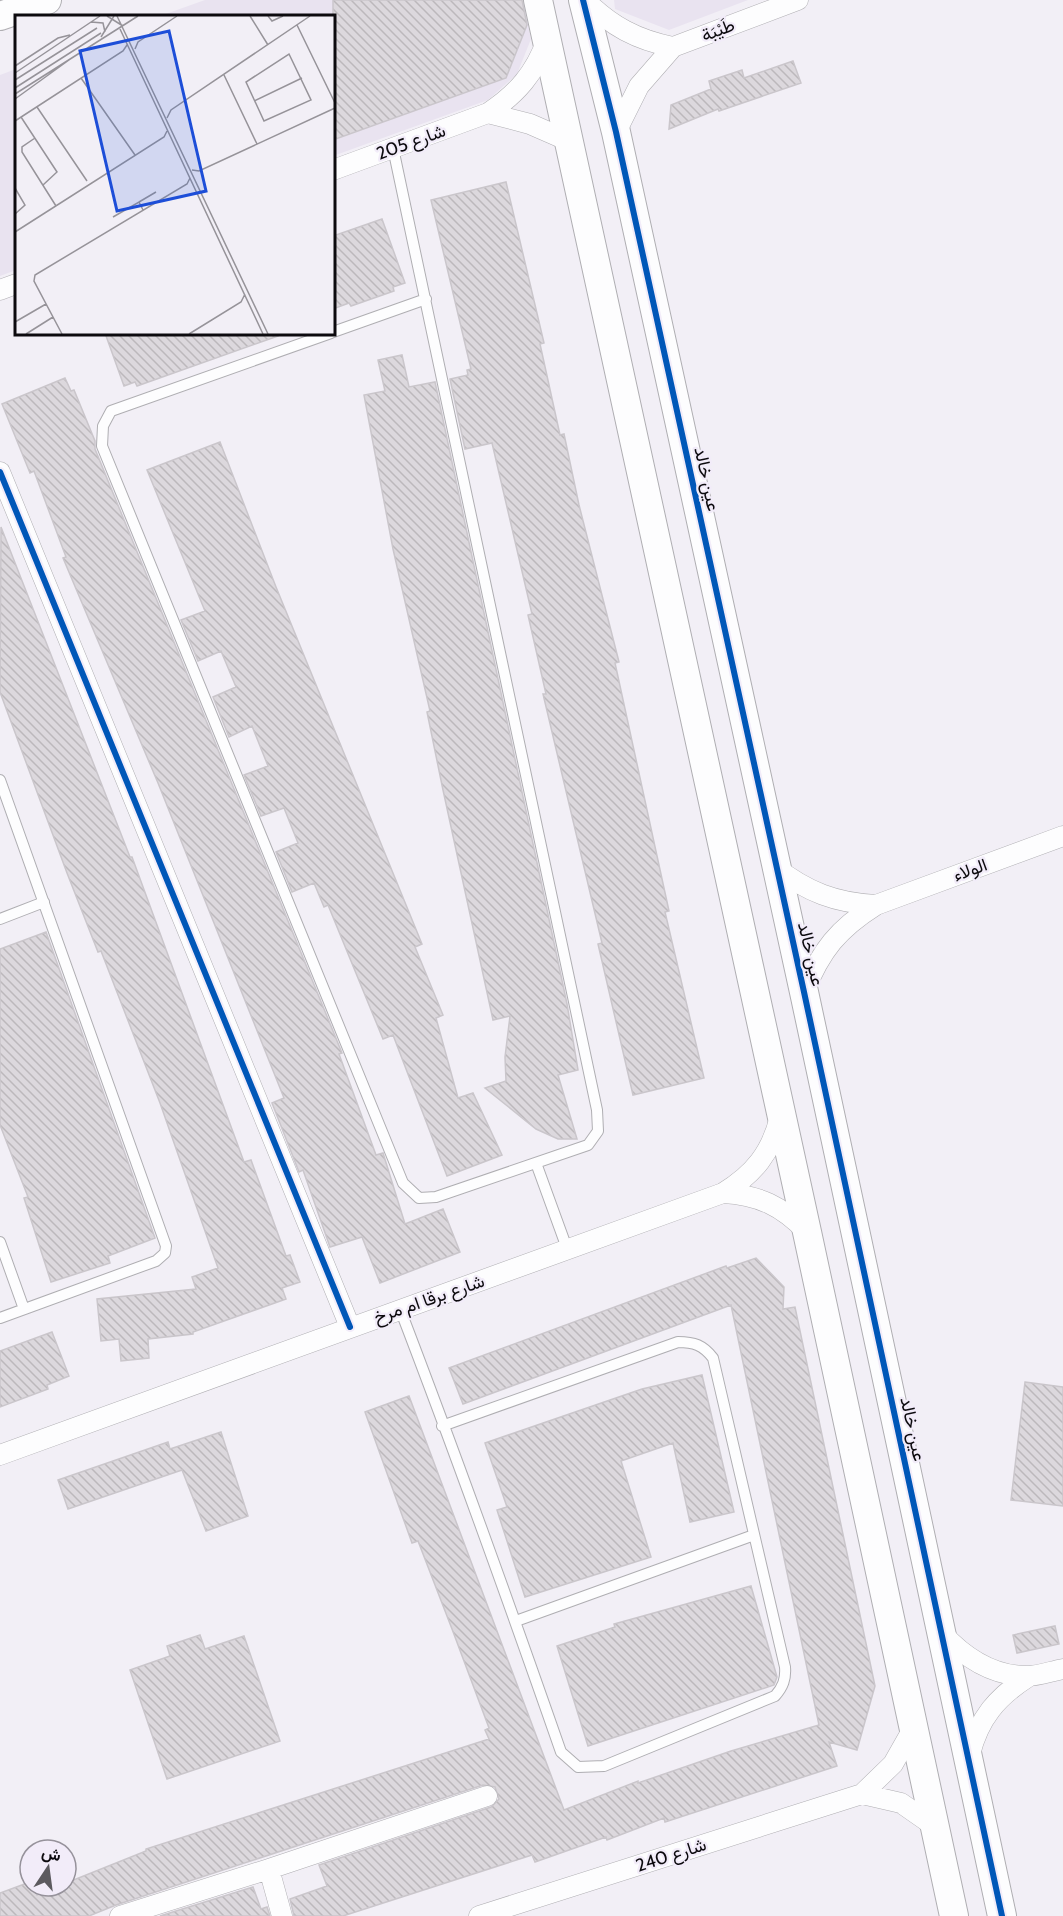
<svg xmlns="http://www.w3.org/2000/svg" width="1063" height="1916" font-family="Cabin,Vazirmatn,sans-serif">
	<style>
		.built { fill: #e9e3f0 }
		.building { fill: url(#building-back-hatch); stroke: #cac6cb; stroke-width: 1.5 }
		.lines { fill: none; stroke-linecap: round; stroke-linejoin: round }
		.lane-casing { stroke: #afaeb2; stroke-width: 12 }
		.street-casing { stroke: #afaeb2; stroke-width: 21 }
		.secondary-casing { stroke: #afaeb2; stroke-width: 30 }
		.lane { stroke: #fdfdfe; stroke-width: 10 }
		.street { stroke: #fdfdfe; stroke-width: 20 }
		.secondary { stroke: #fdfdfe; stroke-width: 28 }
		.cycleway-casing { stroke: #f2ecf9; stroke-width: 10 }
		.cycleway { stroke: #0057b8; stroke-width: 6 }
		.labels { text-anchor: middle; stroke-width: 4.5; stroke-linejoin: round; paint-order: stroke }
		.street-label { font-size: 18px; fill: #0c0a0e; stroke: #f2ecf9 }
		.inset-road { fill: none; stroke: #969399; stroke-width: 1.5 }
		.view { fill: #1d4ed8; fill-opacity: 0.15; stroke: #1d4ed8; stroke-width: 3 }
		.inset-edge { fill: none; stroke: #0c0a0e; stroke-width: 3 }
	</style>
	<defs>
		<pattern id="building-back-hatch" width="6" height="6" patternUnits="userSpaceOnUse" patternTransform="scale(1.5)"><rect width="6" height="6" fill="#dcd8dd"/><path d="M-1 5l2 2M0 0l6 6M5-1l2 2" fill="none" stroke="#bcb8bc"/></pattern>
	</defs>
	<rect width="100%" height="100%" fill="#f2eff6"/>
	<!-- built -->
	<path class="built" d="M205,0h318l8,39 -14,35 -29,26 -155,56v-140h-173z
		M614,0h134l-79,30 -54,-21z
		M16,69v201l-16,6v-201z"/>
	<!-- building -->
	<path class="building" d="M333,0h189l5,25 -21,53 -173,62z
		M793,61l8,22 -82,28 -1,-2 -49,20 2,-24 40,-16 -2,-8 33,-11 2,8z
		M506,182l38,161 -4,1 20,91 4,-1 15,71 40,157 -4,1 54,248 -4,1 39,166 -71,17 -35,-151 4,-1 -59,-249h3l-18,-79 4,-1 -40,-171 -27,6 -15,-70 18,-4 -1,-5 4,-1 -40,-169z
		M382,219l23,64 -12,4 1,4 -43,15 -2,-3 -16,6v-73z
		M105,333h172l1,3 -141,50 -2,-4 -11,4z
		M402,355l7,32 26,-5 132,622 11,66 -20,5 19,64h-19l-22,-10 -51,-41 21,-7 -1,-24 5,-41 -17,4 -50,-230 -16,-78 3,-1 -37,-162 -29,-154 21,-4 -7,-31z
		M65,378l6,13 3,-1 21,51v8l247,604 -3,1 37,101 7,-2 22,71 38,-15 17,43 -80,31 -18,-46 -32,10 -27,-77 -4,2 -27,-69 12,-5 -126,-315 -95,-225 3,-1 -32,-86 -4,2 -28,-69z
		M220,442l56,145 146,357 -7,3 28,68 -7,3 22,80 15,-5 29,62 -55,21 -54,-141 -10,4 -55,-134 -4,2 -10,-24 -22,9 -16,-40 22,-9 -14,-35 -23,8 -17,-41 24,-9 -16,-40 -23,11 -16,-40 23,-10 -15,-36 -23,10 -17,-41 24,-9 -58,-141z
		M1,527l129,330h2l112,305 7,-2 35,96 4,-1 10,27 -18,6 4,11 -93,33v2l-45,5 1,19 -28,3 -2,-22 -18,2 -4,-42 99,-10 -4,-12 26,-9 -58,-165 -59,-152 -3,1 -31,-79 -67,-181z
		M46,932l109,306 -47,18 2,7 -59,19 -27,-84 4,-1 -28,-72v-176z
		M756,1258l28,29 -1,22 12,-2 80,379 -18,64 -28,-8 8,24 -172,56 -1,-4 -57,22 -1,-3 -71,25 -3,-7 -189,61h-49l-4,-17 37,-13 -8,-21 172,-58 8,-8 -4,-12 -12,-2 -367,120 -27,11h-89v-23l30,-11 7,13 22,-9h7v-3l80,-32v-2l343,-110 -4,-9 4,-2 -37,-99 -34,-88 -6,2 -47,-131 44,-16 155,414 74,-29v2l93,-32 88,-26 -88,-420 -268,99 -14,-36 277,-102 1,2z
		M52,1332l17,44 -22,9 1,4 -48,18v-56z
		M702,1375l32,137 -44,10 -17,-79 -52,18 30,96 -126,40 -28,-87 10,-3 -22,-64 157,-54z
		M1025,1382l38,5v119l-52,-6z
		M221,1432l27,84 -42,15 -24,-61 -114,39 -10,-29 110,-38 2,7z
		M751,1586l26,91 -3,8 -186,61 -31,-100 58,-19 -1,-3z
		M1055,1626l4,18 -42,9 -4,-18z
		M200,1635l5,14 39,-13 36,105 -113,38 -37,-109 40,-14 -3,-10z
		M253,1887l8,22 6,-2 3,9h-110z"/>
	<g class="lines">
		<defs>
			<path id="lane" d="M333,332l93,-33
				M331,333l-220,78 -8,15 -1,20 301,737 16,15 17,-1 152,-52 10,-14 -1,-21 -204,-962
				M0,780l166,466 -1,7 -9,8 -156,57
				M0,919l44,-17
				M536,1163l32,88
				M0,1242l24,67
				M400,1309c56,146 109,294 161,443l17,15 26,-1 171,-70c8,-9 11,-17 10,-29l-72,-309c-10,-13 -19,-16 -35,-16l-236,84
				M516,1621l238,-86"/>
			<path id="street" d="M585,0c26,26 52,40 88,47
				M488,113l42,11 39,17
				M616,132l23,-46 34,-39 125,-47
				M333,170l155,-57c29,-19 47,-40 59,-73
				M0,290l16,-6
				M0,472l350,855
				M775,867c32,25 61,36 101,38
				M804,992c17,-42 34,-63 72,-87l187,-69
				M723,1193c36,2 59,13 84,39
				M0,1455l723,-262c31,-19 48,-40 57,-76
				M942,1633c22,24 50,43 85,43 11,0 25,-5 36,-7
				M970,1754c9,-36 27,-57 58,-77
				M862,1794l39,9 33,23
				M269,1869l218,-73
				M120,1916l149,-47 13,47
				M479,1916l383,-122 31,-30 21,-37"/>
			<path id="secondary" d="M538,0l269,1232 147,684
				M583,0l33,132 188,860 198,924
				M0,16l47,-16"/>
		</defs>
		<!-- lane casing -->
		<use href="#lane" class="lane-casing"/>
		<!-- street casing -->
		<use href="#street" class="street-casing"/>
		<!-- secondary casing -->
		<use href="#secondary" class="secondary-casing"/>
		<!-- lane -->
		<use href="#lane" class="lane"/>
		<!-- street -->
		<use href="#street" class="street"/>
		<!-- secondary -->
		<use href="#secondary" class="secondary"/>
		<defs>
			<path id="cycleway" d="M583,0l33,132 188,860 198,924
				M0,472l350,855"/>
		</defs>
		<!-- cycleway casing -->
		<use href="#cycleway" class="cycleway-casing"/>
		<!-- cycleway -->
		<use href="#cycleway" class="cycleway"/>
	</g>
	<g class="labels">
		<!-- street labels -->
		<g class="street-label">
			<text transform="translate(718 30) rotate(-21)" y="6">طَيْبَة</text>
			<text transform="translate(411 142) rotate(-20)" y="6">شارع 205</text>
			<text transform="translate(707 479) rotate(78)" y="6">عين خالد</text>
			<text transform="translate(970 870) rotate(-20)" y="6">الولاء</text>
			<text transform="translate(811 954) rotate(77)" y="6">عين خالد</text>
			<text transform="translate(429 1299) rotate(-19)" y="6">شارع برقا ام مرخ</text>
			<text transform="translate(913 1429) rotate(78)" y="6">عين خالد</text>
			<text transform="translate(671 1855) rotate(-18)" y="6">شارع 240</text>
		</g>
	</g>
	<!-- overview -->
	<g transform="translate(15 15)">
		<rect width="320" height="320" fill="#f2eff6"/>
		<path class="inset-road" d="M92,1l16,10M102,1l151,318M235,1l18,29M253,1l4,5 11,-5M76,7l12,1 2,9M282,10l38,78M105,14l143,305M86,22l13,-21M120,34l3,-7 39,-26M274,39l22,46 -47,21 -18,-39zM0,51l43,-28 12,-3M0,58l85,-57M209,60l33,69M66,63l54,77M0,65l82,-52M0,73l86,-55M0,79l123,-78M0,84l54,-39M239,86l48,-23M22,92l50,74M6,102l36,55 -14,13M152,103l4,-8 139,-94M0,106l108,-70 4,-6M20,123l-13,9v5l34,54M177,155l7,1 136,-63M0,173l10,17 -10,9M124,187l17,-10M98,202l26,-15 4,8M0,217l149,-95 3,-6M0,307l31,-18M11,319l27,-17M47,319l-28,-53 1,-6 152,-91 3,-6M174,319l52,-32 4,-8"/>
		<path class="view" d="M154,16l37,160 -89,20 -37,-160z"/>
		<rect width="320" height="320" class="inset-edge"/>
	</g>
	<!-- north arrow -->
	<g transform="translate(48 1868) rotate(13)"><circle r="28" fill="#f2ecf9" stroke="#96929b" stroke-width="1.5"/>
	<path d="M0-4.5L10 22L0 15L-10 22Z" fill="#5c5a5f"/>
	<text y="-9" font-size="16" font-weight="bold" text-anchor="middle" fill="#0c0a0e">ش</text>
	</g>
</svg>
